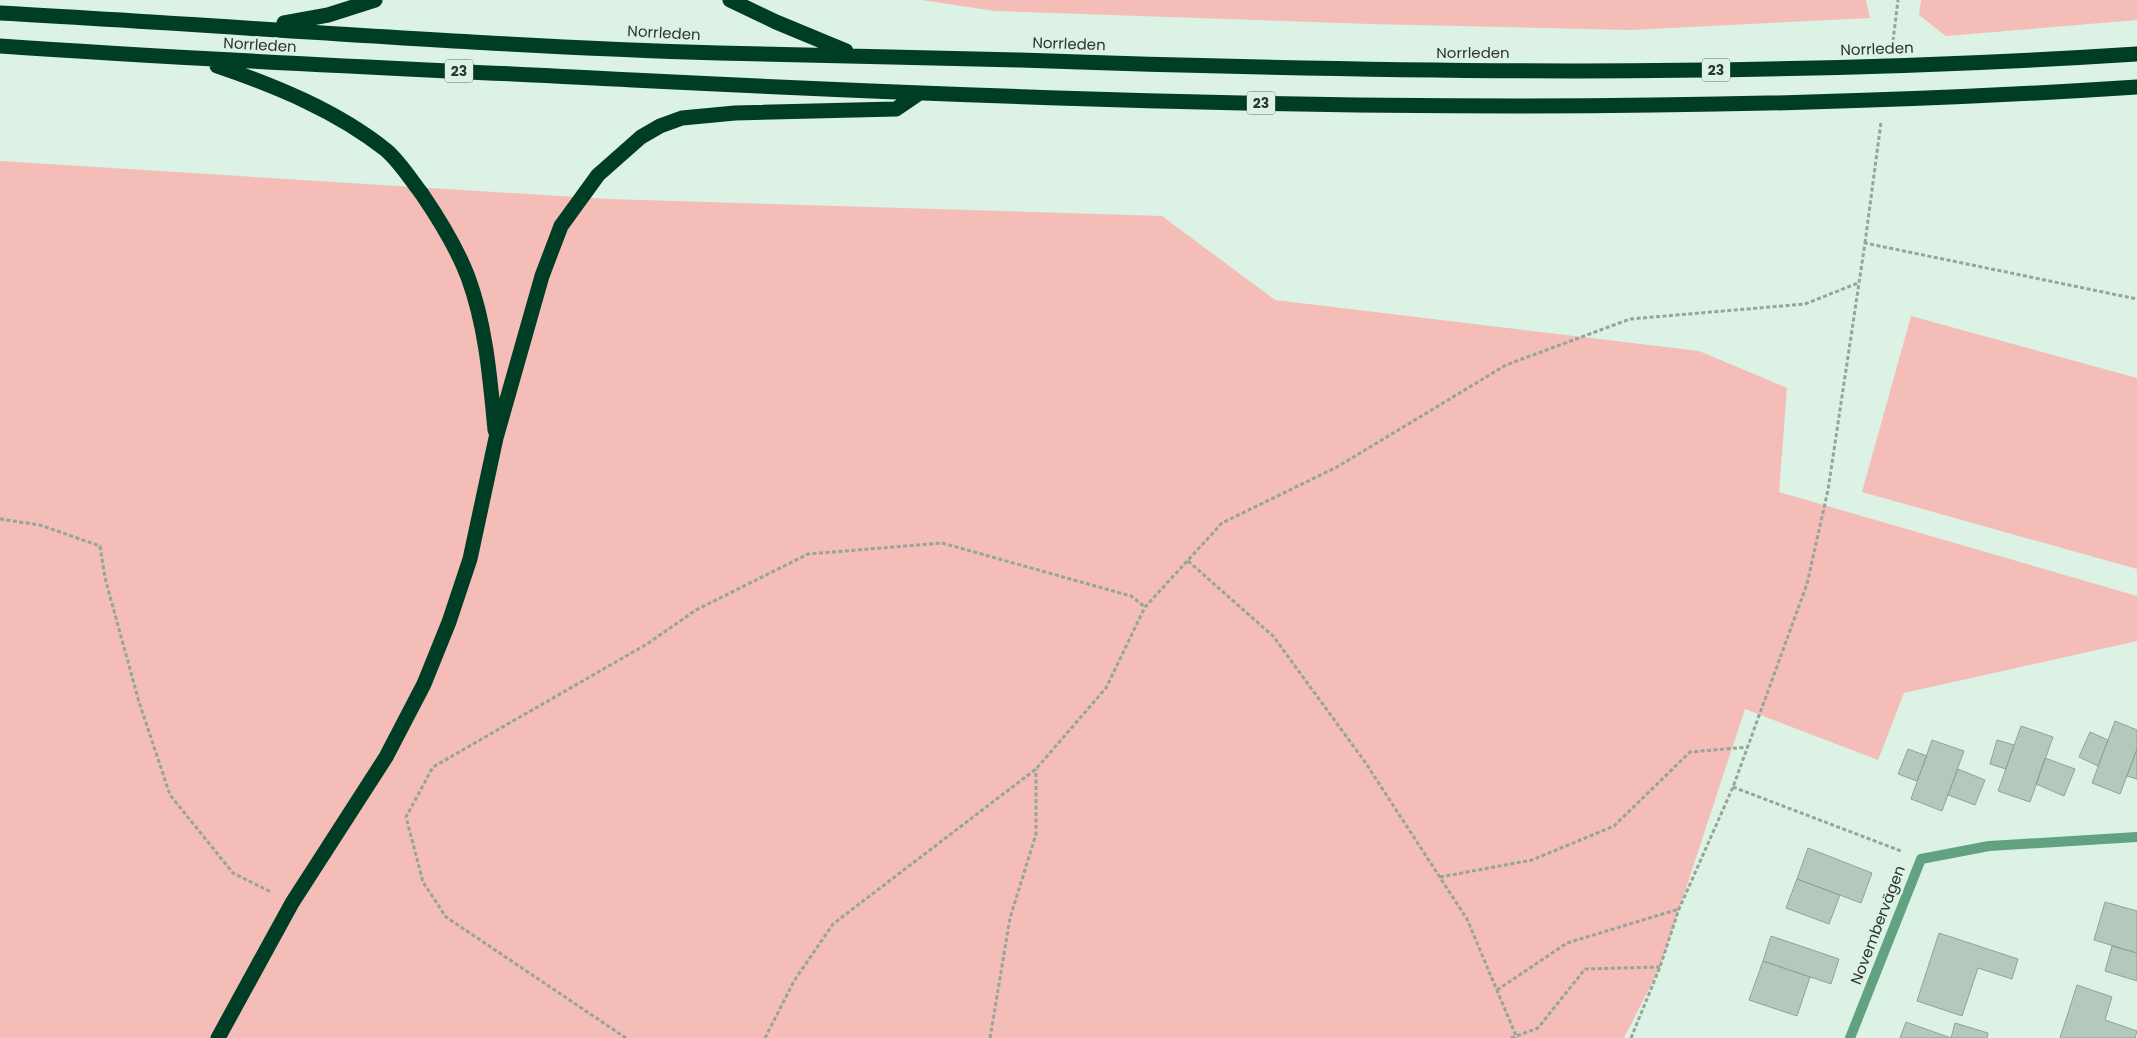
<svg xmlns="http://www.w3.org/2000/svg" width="2137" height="1038" font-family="Poppins,sans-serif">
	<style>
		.green { fill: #f4bdb7 }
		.building { fill: #b3c9bc; stroke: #8ea497 }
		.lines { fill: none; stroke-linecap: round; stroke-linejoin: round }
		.path { stroke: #94a59a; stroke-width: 3; stroke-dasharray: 4 2.5; stroke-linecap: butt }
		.street { stroke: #63a281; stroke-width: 10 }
		.highway { stroke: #003d25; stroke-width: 15 }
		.labels { text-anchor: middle; stroke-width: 5; stroke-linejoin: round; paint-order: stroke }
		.shield { fill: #dbf2e4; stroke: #616e66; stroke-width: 1 }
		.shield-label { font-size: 14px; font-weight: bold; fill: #2d3630 }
		.street-label { font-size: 15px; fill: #2d3630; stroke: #dbf2e4 }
	</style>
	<rect width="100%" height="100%" fill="#dbf2e4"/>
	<!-- green -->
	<path class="green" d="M922,0h944l4,18 -239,12 -261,-6 -375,-13z
		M1921,0h216v20l-191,16 -27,-21z
		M0,161l608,38 554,17 113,84 424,51 88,37 -8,104 358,104v45l-233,52 -26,67 -133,-51 -85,258 -36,71h-1624z
		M1911,316l226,62v191l-275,-77z"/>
	<!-- building -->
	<path class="building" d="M2115,721l22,9v19l-17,45 -28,-11z
		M2021,726l32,11 -23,65 -32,-11z
		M2090,732l18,8 -10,26 -19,-9z
		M1932,740l32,11 -22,60 -31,-12z
		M1997,740l17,5 -8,24 -16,-5z
		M1908,749l19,7 -10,25 -19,-7z
		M2137,749v30l-10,-3z
		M2045,758l30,11 -11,27 -28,-12z
		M1958,769l27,11 -10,25 -27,-10z
		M1808,848l64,25 -11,30 -64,-24z
		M1797,879l43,16 -11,29 -43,-16z
		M2105,902l32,9v42l-43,-13z
		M1939,933l79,26 -6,20 -34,-11 -16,48 -45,-15z
		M1771,936l68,23 -8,25 -68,-23z
		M2112,946l25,7v28l-32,-10z
		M1763,961l47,16 -13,39 -48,-16z
		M2077,985l35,12 -7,23 32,11 -2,7h-75z
		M1906,1022l45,16h-51z
		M1955,1023l33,10 -1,5h-36z"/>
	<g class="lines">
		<!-- path -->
		<path class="path" d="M1893,41l5,-41
			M1865,243l16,-121
			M0,519l40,6 60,21 5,32 34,124 31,93 63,78 38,19
			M1188,561l85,75 92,126 102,157 50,119
			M1733,787l168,64
			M1440,877l92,-17 82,-34 76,-74 58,-5
			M1497,990l70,-47 112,-34
			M626,1038l-180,-121 -23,-35 -17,-65 27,-50 214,-123 49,-34 112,-56 134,-11 189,53 14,11
			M765,1038l29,-57 39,-57 203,-155 70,-81 39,-81 77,-84 115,-56 169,-102 124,-46 175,-15 53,-21
			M990,1038l20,-120 26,-84v-65
			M1511,1038l27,-10 47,-59 75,-2
			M1631,1038l29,-71 19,-58 54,-122 74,-203 21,-94 37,-247 272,56"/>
		<!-- street -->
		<path class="street" d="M1850,1038l71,-179 68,-13 148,-9"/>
		<!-- highway -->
		<path class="highway" d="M730,0l46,22 70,29
			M0,13c240,13 479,33 719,40 100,3 201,4 301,7 372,13 745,18 1117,-6
			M284,23l44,-8 47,-15
			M0,46c211,15 422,23 633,34 501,25 1003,40 1504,7
			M217,66c59,20 120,45 169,84 14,12 25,30 36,44 17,25 35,54 46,83 18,49 22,101 27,153
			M218,1038l74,-135 94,-146 38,-73 25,-62 21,-63 26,-121 46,-162 19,-50 37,-51 43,-38 19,-11 22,-8 53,-5 161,-4 22,-15"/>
	</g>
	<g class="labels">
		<!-- shield labels -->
		<g class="shield">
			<rect x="1702" y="58.5" width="28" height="23" rx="4"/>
			<rect x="445" y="59.5" width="28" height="23" rx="4"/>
			<rect x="1247" y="91.5" width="28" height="23" rx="4"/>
		</g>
		<g class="shield-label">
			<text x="1716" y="75">23</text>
			<text x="459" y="76">23</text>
			<text x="1261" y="108">23</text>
		</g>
		<!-- street labels -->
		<g class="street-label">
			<text transform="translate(664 33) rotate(3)" y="5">Norrleden</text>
			<text transform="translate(1069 44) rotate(2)" y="5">Norrleden</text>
			<text transform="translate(260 45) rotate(3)" y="5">Norrleden</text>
			<text transform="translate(1877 49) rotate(-2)" y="5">Norrleden</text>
			<text x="1473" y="58">Norrleden</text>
			<text transform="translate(1878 925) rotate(-69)" y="5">Novembervägen</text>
		</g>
	</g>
</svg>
